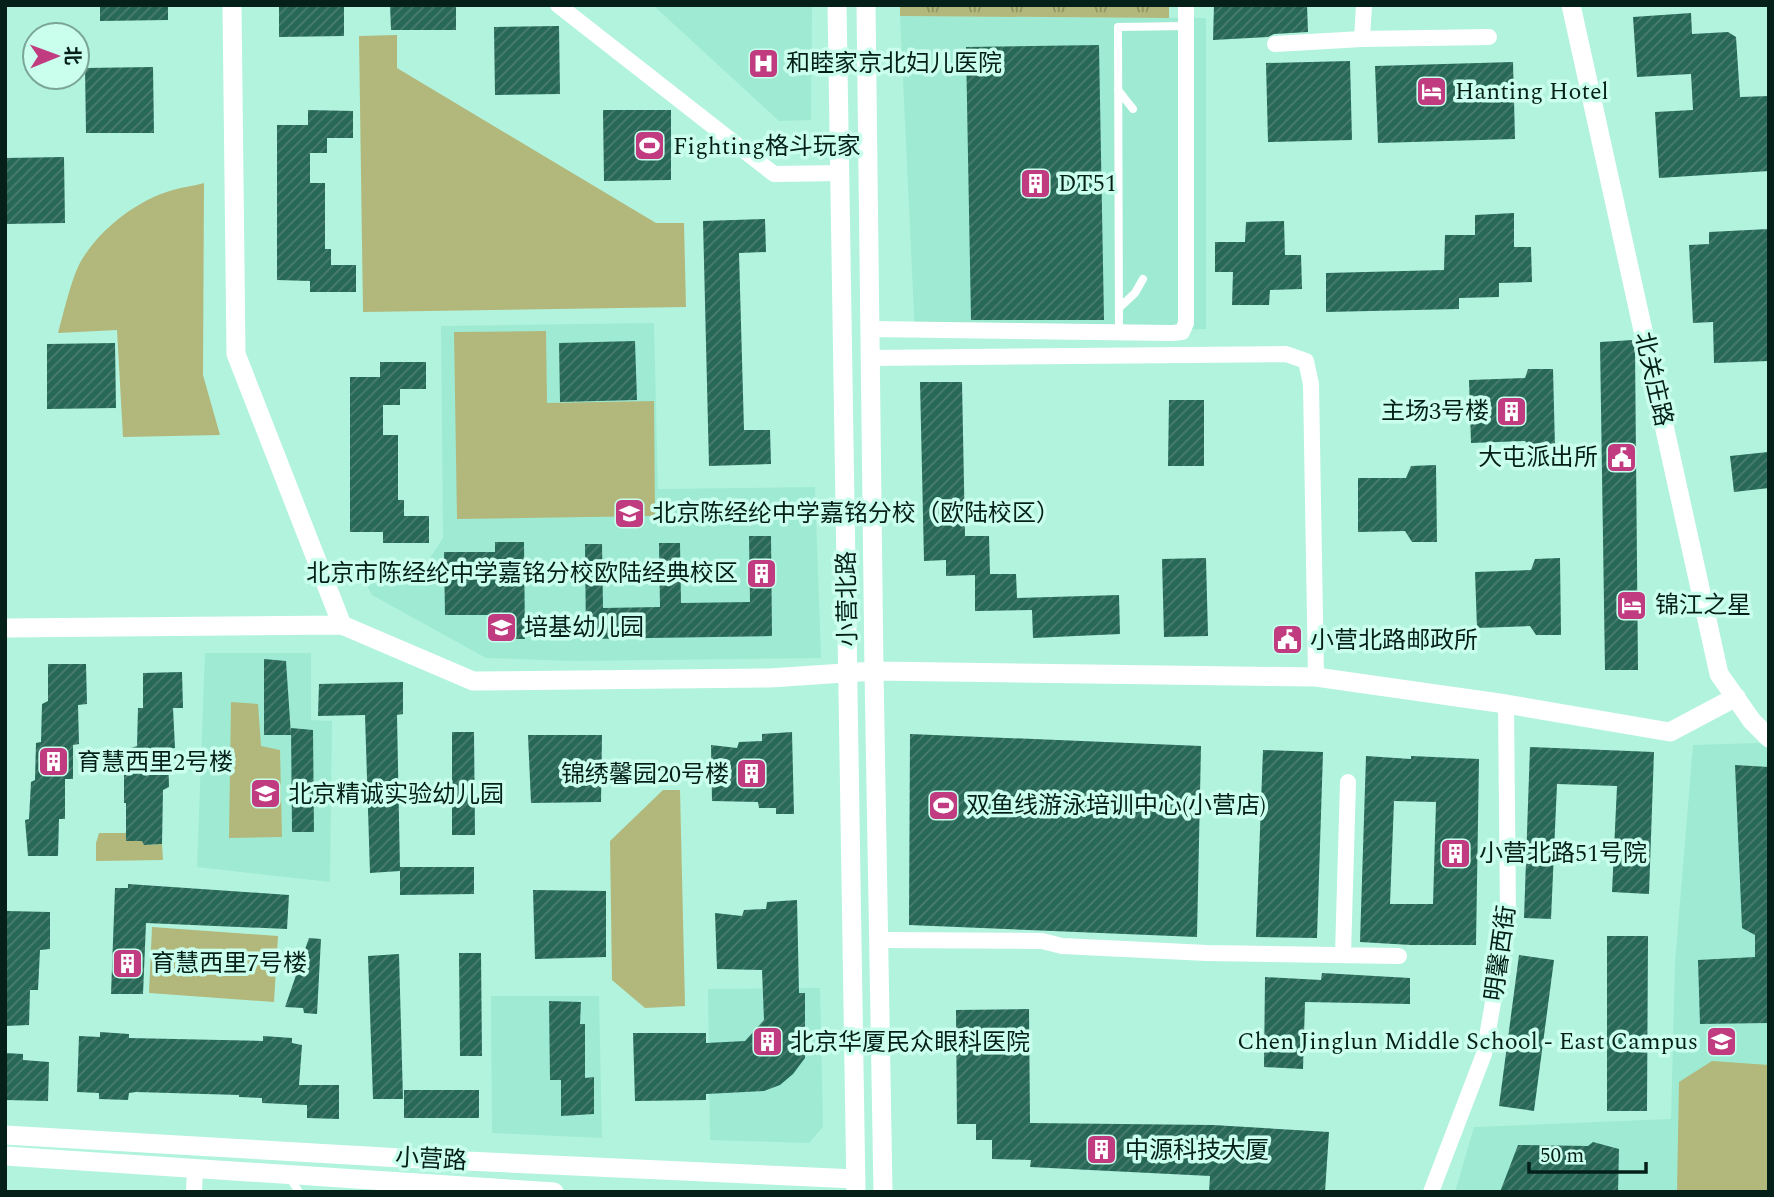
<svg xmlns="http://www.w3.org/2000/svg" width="1774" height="1197" font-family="Spectral,'Noto Sans SC',serif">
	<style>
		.built { fill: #9fead3 }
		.grass { fill: url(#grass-tufts) }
		.garden { fill: #b2b87b }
		.building { fill: url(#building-hatch); fill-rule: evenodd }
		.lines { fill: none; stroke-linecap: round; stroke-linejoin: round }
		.service { stroke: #fff; stroke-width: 8 }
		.minor { stroke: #fff; stroke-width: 16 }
		.tertiary { stroke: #fff; stroke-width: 19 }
		.labels { text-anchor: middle; stroke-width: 7; stroke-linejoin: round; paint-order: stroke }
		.poi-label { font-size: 24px; fill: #052019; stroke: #cafeed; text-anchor: start }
		.street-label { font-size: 24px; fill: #052019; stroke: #cafeed }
	</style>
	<defs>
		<pattern id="grass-tufts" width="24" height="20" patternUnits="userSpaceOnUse" patternTransform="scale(1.75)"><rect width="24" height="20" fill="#b2b87b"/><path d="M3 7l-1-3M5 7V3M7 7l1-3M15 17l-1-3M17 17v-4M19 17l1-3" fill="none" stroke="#8f9564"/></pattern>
		<pattern id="building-hatch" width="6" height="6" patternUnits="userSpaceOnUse" patternTransform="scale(1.75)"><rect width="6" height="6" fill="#286857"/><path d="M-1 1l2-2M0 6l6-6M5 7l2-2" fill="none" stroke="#4b7d70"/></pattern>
	</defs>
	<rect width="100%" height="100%" fill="#b2f3de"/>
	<!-- built -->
	<path class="built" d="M653,5h159l-1,115 -32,1z
		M900,16l306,2v311l-291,6z
		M654,323l4,166 157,-2 6,171 -247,3 -88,-3 -114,-63 -15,-28 69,-3 17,-26 -2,-212z
		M205,653h106v67l21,1 -2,161 -133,-15z
		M1758,743l11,3v446h-314l19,-65 197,-8 4,-156 18,-218z
		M820,988l3,139 -14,16 -99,-3 -2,-151z
		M491,996h108l3,142 -110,-5z"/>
	<!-- grass -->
	<path class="grass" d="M900,5h269v13l-269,-2z"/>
	<!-- garden -->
	<path class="garden" d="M397,35v33l259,155h28l2,84 -323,5 -4,-276z
		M204,183l-1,192 17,60 -97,2 -6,-107 -59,3c6,-21 13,-54 23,-72 19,-32 56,-61 92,-71 10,-3 21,-4 31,-7z
		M546,331l1,72 107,-2 1,115 -198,3 -3,-187z
		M231,702l27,2 3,42 19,4 2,87 -53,1z
		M663,790h17l5,216 -40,2 -33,-28 -2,-139z
		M99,833h27l1,8h15l3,4 17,-1 1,16 -67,1v-18z
		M152,927l126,9 -4,66 -125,-9z
		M1712,1061l57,4v127h-92l2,-110z"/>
	<!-- building -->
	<path class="building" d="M100,5h68v15l-68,1z
		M279,5h65v31l-65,1z
		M390,5h66v25h-65z
		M1214,5h93l1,27 -34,2 -6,3 -55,3z
		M1691,13l1,21 36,-2 8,5 4,60 29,-1v75l-110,7 -4,-66 38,-2 -2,-36 -54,3 -4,-60z
		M559,26l1,68 -65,1 -1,-68z
		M1099,45l5,275h-133l-5,-273z
		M1350,61l2,79 -84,2 -2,-79z
		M1513,62l2,77 -137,4 -3,-77z
		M153,67l1,66h-68l-1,-65z
		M308,110l45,1v27h-26v15h-17v30h15v66h6v16h25v27h-46v-11l-33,-1v-155h31z
		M603,110h68v70l-67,1z
		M64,157l1,66 -60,1v-66z
		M1514,213v34h17l1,35 -33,1v14l-40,1v11l-133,3v-39l118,-3 1,-35h30v-20z
		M765,219l1,33 -27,1 5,177h26l1,34 -62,2 -6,-245z
		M1284,221l1,34h16l1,34 -32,1 -1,15h-37l1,-33h-18v-30h30l1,-20z
		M1769,229v132l-55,2 -1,-41 -20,1 -4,-78 20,-1v-12z
		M1633,340l2,10 3,320h-33l-5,-328z
		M635,341l2,59 -77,2 -1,-59z
		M115,343l1,65 -69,1v-65z
		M380,362h46v27h-26v16h-17v30h15v65h6v16h25v27h-46v-11h-33v-155h30z
		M1528,369h25l2,78h-24l-6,-6 -54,2 -2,-63 56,-2z
		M920,382h42l3,154h24l1,38h26l1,24 102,-3 1,39 -87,4 -1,-28 -57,1v-36l-29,1v-16l-22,1z
		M1169,400h35v66h-36z
		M1768,452l1,36 -35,4 -4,-36z
		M1436,465l1,77h-25l-7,-11 -47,1v-54h48l5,-12z
		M749,536h22l1,100 -186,3 -1,-95h17l1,64 57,-1 -1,-64h21l1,60 69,-1z
		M495,542h29l1,97h-28l-1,-24h-51l-1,-63h51z
		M1206,558l2,78 -44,1 -2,-78z
		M1560,558l1,77h-25l-6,-9 -53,2 -2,-56 56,-2 4,-11z
		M264,659l22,2 5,74h-27z
		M48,664h38l1,40 -9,1 1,39 -6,1v34h-8v40h-6l-1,37h-30l-3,-36 4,-1 2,-37 4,-2 1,-37 5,-1 1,-38 6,-3z
		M182,672l1,36h-10l2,40 -7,1 1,38 -6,3 -1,54 -18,1 -2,-4h-16v-38h-2v-28l8,-3 -1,-24 6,-2 1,-38h5v-35z
		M403,682v32l-6,1 3,155v-3h74v27l-74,1v-24l-30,2 -5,-158 -47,1 1,-32z
		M291,728l22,2 1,102h-22z
		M452,732h22l1,103h-23z
		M792,732l2,82h-18v-6h-17l-1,-6 -46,-1 -1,-56 26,3 2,-6 23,-1v-7z
		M910,734l291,12 -4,191 -288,-12z
		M528,735h74l-1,67 -70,1z
		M1530,747l124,5 -5,142 -37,-2 5,-106 -60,-2 -6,135 -27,-1z
		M1263,750l60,2 -6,186 -61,-1z
		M1366,756l45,3v-3l68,3 -3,186h-65l-51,-3zM1394,801l42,1 -3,102h-43z
		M1735,765l34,2v256l-69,1 -2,-64 57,-3v-22l-13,-7z
		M128,884l161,11 -2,34 -141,-6 -3,71h-32l4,-106h13z
		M533,890l73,1v66l-71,2z
		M797,900l2,93h6v65l-12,16 -13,11 -16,6 -58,3v6l-71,1 -2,-68h73v10l39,-2 19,-21 -2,-50 -45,-1 -2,-56 27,3 2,-6 22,-1 1,-7z
		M7,911l43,1v37l-10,1 -2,40h-8l-1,35 -24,1z
		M1607,936h41l-1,175h-40z
		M309,938l12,1 -4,75 -13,-1 -1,-5 -18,-1z
		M459,953h22l1,103h-22z
		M399,954l4,145h-30l-5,-143z
		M1519,955l35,5 -20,151 -35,-5z
		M1322,973l88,5v26l-105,-2 -2,67 -39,-2 1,-90 56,3z
		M549,1001l32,1 -1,22h5v54l9,-1v37l-33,2v-36h-11z
		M1029,1009l1,114 183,2 116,7 -4,60h-116l1,-16 -180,-9 1,-7 -39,-1v-19h-16v-16h-19l-1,-114z
		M100,1032l29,2v4l134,3v-5l29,2v5l10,2 -3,40h40v34l-32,-1v-13l-45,-2v-5l-23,-1v-2l-103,-3 -7,1 -1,7 -29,-1v-6l-22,-1 2,-56 21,1z
		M5,1053l18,1v6l26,2 -1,39 -43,-1z
		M404,1090h75v28h-75z
		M1593,1142l26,7 -1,43h-118l18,-47 70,1z"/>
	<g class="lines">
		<!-- service -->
		<path class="service" d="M1118,90l15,19
			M1119,308l16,-15 8,-14
			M1119,333l-1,-306 68,-1
			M290,1178l9,14"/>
		<!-- minor -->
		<path class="minor" d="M558,5l216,169 66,-1
			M1364,5l-2,34 127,-2
			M1275,44l87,-5
			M870,329l302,4 10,-1 4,-9v-318
			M870,358l416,-4 20,7 5,23 5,293
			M878,940l164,1 20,5 145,7 192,3
			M1343,954l5,-172
			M194,1192l1,-23
			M1431,1192l53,-138 24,-138 -2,-212"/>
		<!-- tertiary -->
		<path class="tertiary" d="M232,5l4,349 106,271 131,56 297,-3 104,-7 442,6 190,27 164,28 66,-35
			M837,5l19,1187
			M866,5l8,666 9,521
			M1571,5l148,669 33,47 17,17
			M5,628l337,-3
			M5,1135l396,23 455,21
			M5,1156l549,36"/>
	</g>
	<!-- icons -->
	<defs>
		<symbol id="hospital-square" viewBox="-11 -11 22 22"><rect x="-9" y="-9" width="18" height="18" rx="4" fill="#c03b7f" stroke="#cafeed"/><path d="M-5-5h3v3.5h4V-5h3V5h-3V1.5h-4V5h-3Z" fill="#fff"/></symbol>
		<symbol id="hotel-square" viewBox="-11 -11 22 22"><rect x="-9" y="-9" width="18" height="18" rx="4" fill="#c03b7f" stroke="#cafeed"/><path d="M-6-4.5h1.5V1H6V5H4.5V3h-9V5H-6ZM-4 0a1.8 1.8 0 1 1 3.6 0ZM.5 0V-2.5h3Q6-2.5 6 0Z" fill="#fff"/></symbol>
		<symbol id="stadium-square" viewBox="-11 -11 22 22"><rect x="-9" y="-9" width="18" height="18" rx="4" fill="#c03b7f" stroke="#cafeed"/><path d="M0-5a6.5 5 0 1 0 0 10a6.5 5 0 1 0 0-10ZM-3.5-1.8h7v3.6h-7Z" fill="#fff"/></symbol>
		<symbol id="building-square" viewBox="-11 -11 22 22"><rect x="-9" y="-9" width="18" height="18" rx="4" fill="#c03b7f" stroke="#cafeed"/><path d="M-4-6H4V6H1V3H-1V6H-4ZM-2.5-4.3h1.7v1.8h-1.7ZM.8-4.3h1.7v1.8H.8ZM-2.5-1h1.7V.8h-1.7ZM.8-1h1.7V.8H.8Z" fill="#fff"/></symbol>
		<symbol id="civic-square" viewBox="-11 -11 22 22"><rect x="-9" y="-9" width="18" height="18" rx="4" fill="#c03b7f" stroke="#cafeed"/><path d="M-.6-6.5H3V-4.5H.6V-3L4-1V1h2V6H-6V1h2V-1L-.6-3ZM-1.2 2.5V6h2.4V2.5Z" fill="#fff"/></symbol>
		<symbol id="school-square" viewBox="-11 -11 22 22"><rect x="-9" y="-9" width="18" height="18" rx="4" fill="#c03b7f" stroke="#cafeed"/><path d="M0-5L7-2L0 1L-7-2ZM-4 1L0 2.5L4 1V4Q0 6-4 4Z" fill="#fff"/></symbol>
	</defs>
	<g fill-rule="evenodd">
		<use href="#hospital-square" x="746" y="46" width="35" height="35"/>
		<use href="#hotel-square" x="1414" y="74" width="35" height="35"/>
		<use href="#stadium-square" x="632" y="128" width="35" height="35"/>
		<use href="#building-square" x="1018" y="166" width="35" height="35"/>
		<use href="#building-square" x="1494" y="394" width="35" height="35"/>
		<use href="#civic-square" x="1604" y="440" width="35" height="35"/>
		<use href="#school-square" x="612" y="496" width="35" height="35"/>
		<use href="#building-square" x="744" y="556" width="35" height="35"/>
		<use href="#hotel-square" x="1614" y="588" width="35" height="35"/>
		<use href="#school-square" x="484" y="610" width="35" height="35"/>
		<use href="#civic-square" x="1270" y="622" width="35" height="35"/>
		<use href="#building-square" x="36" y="744" width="35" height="35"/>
		<use href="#building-square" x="734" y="756" width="35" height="35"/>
		<use href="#school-square" x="248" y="776" width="35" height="35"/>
		<use href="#stadium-square" x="926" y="788" width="35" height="35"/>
		<use href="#building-square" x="1438" y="836" width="35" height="35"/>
		<use href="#building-square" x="110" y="946" width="35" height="35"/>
		<use href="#school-square" x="1704" y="1024" width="35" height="35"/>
		<use href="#building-square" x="750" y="1024" width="35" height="35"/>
		<use href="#building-square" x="1084" y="1132" width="35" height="35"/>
	</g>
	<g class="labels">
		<!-- poi labels -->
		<g class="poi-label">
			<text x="786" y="71">和睦家京北妇儿医院</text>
			<text x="1455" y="99">Hanting Hotel</text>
			<text x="673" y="154">Fighting格斗玩家</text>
			<text x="1058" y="191">DT51</text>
			<text x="1489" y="419" text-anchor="end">主场3号楼</text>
			<text x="1598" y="465" text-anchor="end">大屯派出所</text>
			<text x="652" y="521">北京陈经纶中学嘉铭分校（欧陆校区）</text>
			<text x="738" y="581" text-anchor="end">北京市陈经纶中学嘉铭分校欧陆经典校区</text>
			<text x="1655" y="613">锦江之星</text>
			<text x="524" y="635">培基幼儿园</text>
			<text x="1310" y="648">小营北路邮政所</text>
			<text x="77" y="770">育慧西里2号楼</text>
			<text x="729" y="782" text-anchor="end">锦绣馨园20号楼</text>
			<text x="288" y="802">北京精诚实验幼儿园</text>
			<text x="966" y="813">双鱼线游泳培训中心(小营店)</text>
			<text x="1479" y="861">小营北路51号院</text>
			<text x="151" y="971">育慧西里7号楼</text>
			<text x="1698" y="1049" text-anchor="end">Chen Jinglun Middle School - East Campus</text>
			<text x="790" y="1050">北京华厦民众眼科医院</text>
			<text x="1125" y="1158">中源科技大厦</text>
		</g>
		<!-- street labels -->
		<g class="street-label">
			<text transform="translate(1654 379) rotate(77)" y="8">北关庄路</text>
			<text transform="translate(847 599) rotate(-91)" y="8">小营北路</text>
			<text transform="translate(1500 953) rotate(-82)" y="8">明馨西街</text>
			<text transform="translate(431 1159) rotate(3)" y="8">小营路</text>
		</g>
	</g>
	<!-- border -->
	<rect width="1774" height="1197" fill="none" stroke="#052019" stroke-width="14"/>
	<!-- north arrow -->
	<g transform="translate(56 56) rotate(89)"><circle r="33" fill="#cafeed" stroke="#7ba598" stroke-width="2"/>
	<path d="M0-5L12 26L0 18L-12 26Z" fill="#c03b7f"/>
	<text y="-10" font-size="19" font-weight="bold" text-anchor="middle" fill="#052019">北</text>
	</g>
	<!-- scale -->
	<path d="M1529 1162v10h117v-10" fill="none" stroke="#052019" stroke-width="3.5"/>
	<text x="1540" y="1162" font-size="21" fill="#052019" stroke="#cafeed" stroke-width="5" paint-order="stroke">50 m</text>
</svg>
